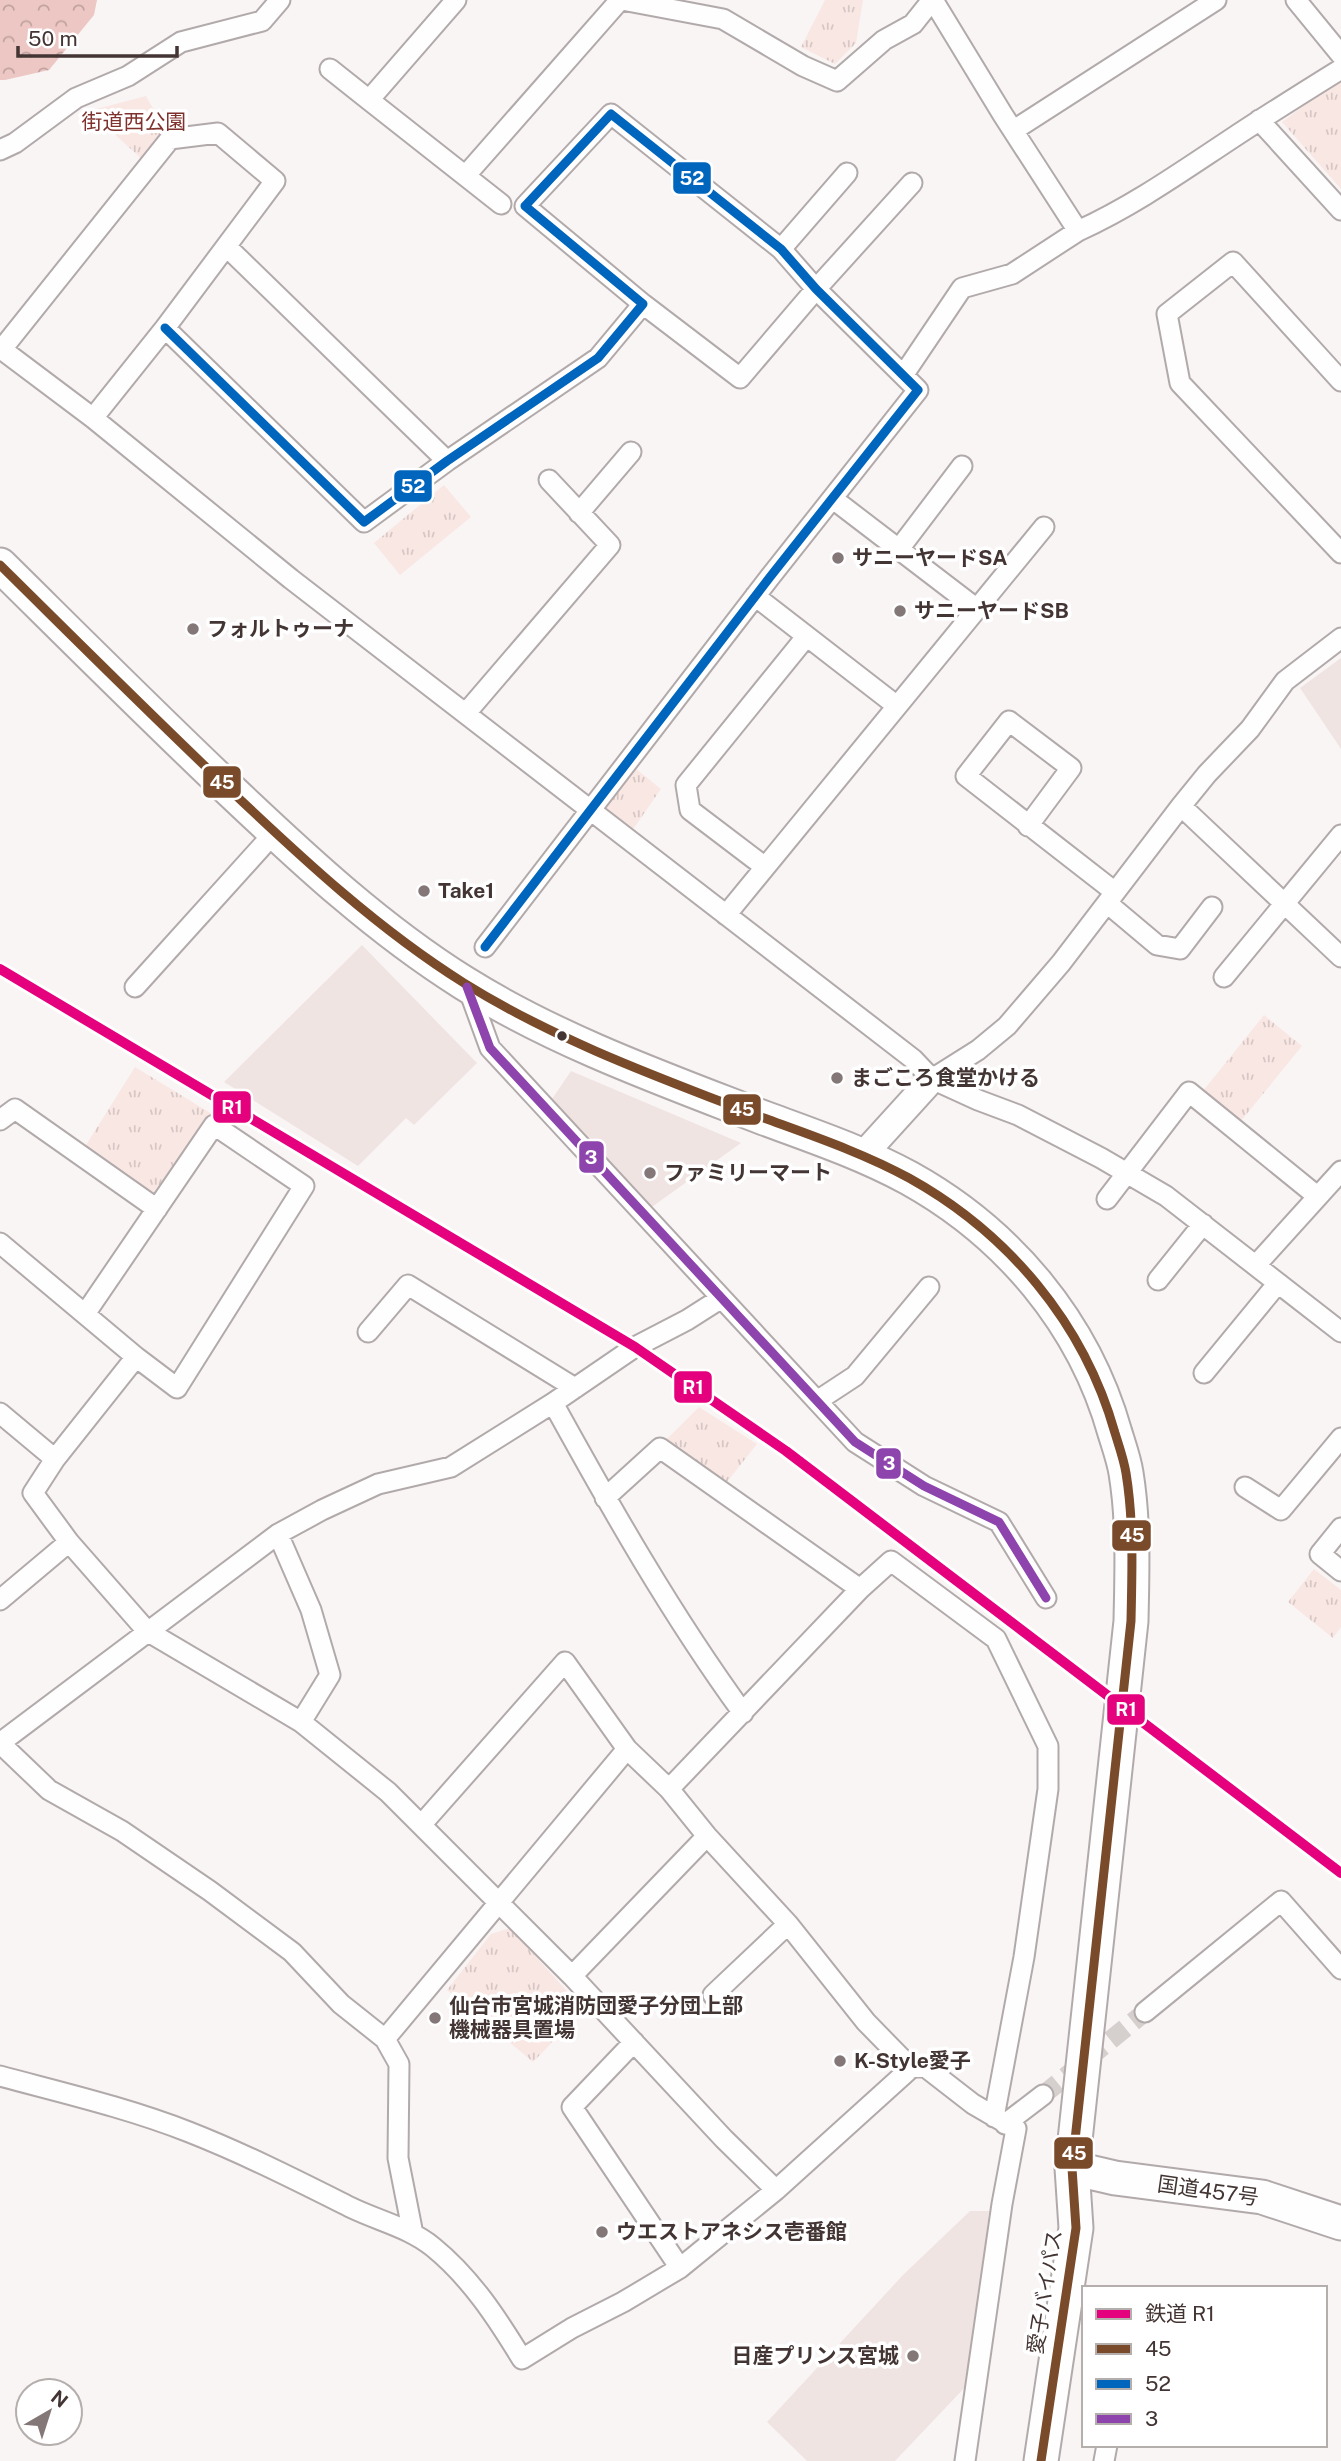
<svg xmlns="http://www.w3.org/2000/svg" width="1341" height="2461" font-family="'Public Sans','Noto Sans JP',sans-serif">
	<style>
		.built { fill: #f0e4e3 }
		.grass { fill: url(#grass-tufts) }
		.forest { fill: url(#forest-crowns) }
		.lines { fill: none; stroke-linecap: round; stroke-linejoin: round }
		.street-tunnel { stroke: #d5cfce; stroke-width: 19; stroke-dasharray: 19 10; stroke-linecap: butt }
		.street-casing { stroke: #b2aaaa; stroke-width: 23 }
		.secondary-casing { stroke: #b2aaaa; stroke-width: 30 }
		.highway-casing { stroke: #b2aaaa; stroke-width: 37 }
		.street { stroke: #fefefe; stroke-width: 19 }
		.secondary { stroke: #fefefe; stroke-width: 26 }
		.highway { stroke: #fefefe; stroke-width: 33 }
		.bus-1-casing { stroke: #fff; stroke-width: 14 }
		.bus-2-casing { stroke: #fff; stroke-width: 14 }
		.bus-3-casing { stroke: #fff; stroke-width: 14 }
		.bus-1 { stroke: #7a4b2a; stroke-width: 9 }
		.bus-2 { stroke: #0065bd; stroke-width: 9 }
		.bus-3 { stroke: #8e44ad; stroke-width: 9 }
		.rail-1-casing { stroke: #fff; stroke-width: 16 }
		.rail-1 { stroke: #e5007d; stroke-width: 10 }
		.poi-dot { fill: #837877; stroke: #fff; stroke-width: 2.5 }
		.bus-dot { fill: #433533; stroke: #fff; stroke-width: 2.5 }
		.labels { text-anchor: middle; stroke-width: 7; stroke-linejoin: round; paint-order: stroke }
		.park-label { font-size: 21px; fill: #7f322d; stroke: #fff }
		.poi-label { font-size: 21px; font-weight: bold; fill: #433533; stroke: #fff; text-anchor: start }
		.street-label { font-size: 21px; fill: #433533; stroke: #fff }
		.line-badge { stroke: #fff; stroke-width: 2.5 }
		.badge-label { font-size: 19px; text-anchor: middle; font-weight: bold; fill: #fff }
	</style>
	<defs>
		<pattern id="grass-tufts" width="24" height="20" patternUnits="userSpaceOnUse" patternTransform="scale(1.75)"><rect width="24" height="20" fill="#f9e7e4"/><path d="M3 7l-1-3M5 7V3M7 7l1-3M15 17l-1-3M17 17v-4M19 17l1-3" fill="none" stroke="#d7c7c4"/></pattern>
		<pattern id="forest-crowns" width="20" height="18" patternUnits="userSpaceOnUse" patternTransform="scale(1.75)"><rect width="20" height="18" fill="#ecc7c3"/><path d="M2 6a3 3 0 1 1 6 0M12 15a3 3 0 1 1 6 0" fill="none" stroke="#c1a29f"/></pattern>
	</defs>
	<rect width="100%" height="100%" fill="#f9f5f5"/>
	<!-- built -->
	<path class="built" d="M1341,658v91l-41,-61z
		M362,945l115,118 -63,62 -8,-7 -48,48 -134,-84z
		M571,1071l170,72 -92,66 -97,-110z
		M970,2211h19l-19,171 -75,79h-88l-40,-39 136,-147z"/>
	<!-- grass -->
	<path class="grass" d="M825,0h38l-7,43 -21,21 -34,-17z
		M1341,78v111l-59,-67z
		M146,96l21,37 -24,27 -54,-49z
		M444,485l27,32 -71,58 -26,-32z
		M630,764l31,25 -30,43 -33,-25z
		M1264,1015l38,31 -61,75 -38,-30z
		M135,1067l77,47 -53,81h-10l-63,-50z
		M699,1407l58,37 -30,38 -60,-43z
		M1314,1569l27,21v37l-8,11 -45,-36z
		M510,1928l74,82 -51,52 -86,-72 44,-56z"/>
	<!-- forest -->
	<path class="forest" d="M0,0h97l-3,15 -45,55 -44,10h-5z"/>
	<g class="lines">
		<!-- street-tunnel -->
		<path class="street-tunnel" d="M1043,2095l102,-83"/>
		<defs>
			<path id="street" d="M456,0l-87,100 132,104
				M622,0l101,19 80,47 34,15 47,-41 29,-16 19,-24
				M933,0l70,115 75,116c55,-25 103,-59 153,-92 36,-24 73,-47 110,-70
				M1296,0l45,55
				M330,69l39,31
				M1259,120l82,90
				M1014,130l202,-130
				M0,150l15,-7 61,-45 52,-22 53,-34 81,-21 18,-21
				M466,175l154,-175
				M227,247l220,214
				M781,249l66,-76
				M643,304l97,74 76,-89 96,-106
				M165,328l199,194 83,-61 151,-103 45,-54 -118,-98 86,-92 170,135 35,40 102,101 -148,187 -285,370
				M0,348l93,70 198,161 622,480 19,20 46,21 40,15 83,43 65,38 175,136
				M2,349l168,-210 48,-6 57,48 -110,147 -72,90
				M904,374l58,-86 50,-14 66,-43
				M1341,381l-108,-119 -66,52 13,69 161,170
				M841,505l136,104
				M579,513l52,-61
				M899,549l63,-83
				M755,596l142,110
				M466,713l144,-168 -61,-65
				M1181,806l160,151
				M1028,826l43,-58 -62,-47 -43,55 149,116
				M765,867l-75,-57 -4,-25 120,-148
				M1107,903l50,42 23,4 32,-42
				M726,915l318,-388
				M1224,977l117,-142
				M467,985l23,63 365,394 69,44 75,36 47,76
				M135,987l140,-155
				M932,1079l46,-29 29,-24 54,-63 120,-157 26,-32 43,-45 35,-48 56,-43
				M0,1120l15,-11 142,100
				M1107,1199l82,-107 128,104
				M0,1243l136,114 41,31 127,-202 -90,-61 -129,189
				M1256,1265l85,-94
				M1158,1280l45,-56
				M368,1332l40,-47 167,103
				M136,1357l-81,102 -22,34 36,49 78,89 154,91 87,70 184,184 152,163 52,51
				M1204,1373l74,-90
				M817,1401l38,-25 74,-89
				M553,1403c59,107 118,211 190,310
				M0,1413l55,46
				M1245,1487l36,23 60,-72
				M605,1498l55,-50 200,141
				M1341,1528l-21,26 21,17
				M278,1534l33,76 19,65 -29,47
				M0,1600l69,-58
				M0,1743l278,-209 44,-24 56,-26 73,-17 102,-64 82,-56 52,-27 33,-21
				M0,1743l49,47 73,41 88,60 82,61 49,52 44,35 14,25 -1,94 15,76
				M669,1789l191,-200 31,-28 105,78 52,107v43l-24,168 -30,160
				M422,1824l143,-162 62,87 42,40 38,47 81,88 78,98 45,46
				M572,1976l135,-140
				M713,1995l75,-71
				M1145,2012l136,-111 60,68
				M385,2039l242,-290
				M634,2042l-62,65 108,161
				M0,2076c63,17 128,32 189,56 56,22 109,49 163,76 27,13 58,20 81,39 38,31 64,71 89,112l50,-31 51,-26 57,-34 96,-78 135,-122 13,-2 49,38 43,25 -14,75 -37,257
				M1005,2124l38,-29
				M1104,2461l3,-16"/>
			<path id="secondary" d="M863,1155l69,-76"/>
			<path id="highway" d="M0,565c76,75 152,151 230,225 74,70 148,139 234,193 93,58 199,96 300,135 49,18 99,35 145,60 99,55 175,145 206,255 4,13 9,27 11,40 8,49 6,98 5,148l-59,547 4,60 -35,233
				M1072,2168l43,10 147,19 79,26"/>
		</defs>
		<!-- street casing -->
		<use href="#street" class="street-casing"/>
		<!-- secondary casing -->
		<use href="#secondary" class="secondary-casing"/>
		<!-- highway casing -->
		<use href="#highway" class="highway-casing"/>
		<!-- street -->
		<use href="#street" class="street"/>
		<!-- secondary -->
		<use href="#secondary" class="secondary"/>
		<!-- highway -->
		<use href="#highway" class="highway"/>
		<defs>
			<path id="bus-1" d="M0,565c76,75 152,151 230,225 74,70 148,139 234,193 93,58 199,96 300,135 49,18 99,35 145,60 99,55 175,145 206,255 4,13 9,27 11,40 8,49 6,98 5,148l-59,547 4,60 -35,233"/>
			<path id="bus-2" d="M165,328l199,194 83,-61 151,-103 45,-54 -118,-98 86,-92 170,135 35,40 102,101 -148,187 -285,370"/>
			<path id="bus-3" d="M467,987l23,61 365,394 69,44 75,36 47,76"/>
		</defs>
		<!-- bus-1 casing -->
		<use href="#bus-1" class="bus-1-casing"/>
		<!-- bus-2 casing -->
		<use href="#bus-2" class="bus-2-casing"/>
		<!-- bus-3 casing -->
		<use href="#bus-3" class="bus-3-casing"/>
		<!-- bus-1 -->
		<use href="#bus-1" class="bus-1"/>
		<!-- bus-2 -->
		<use href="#bus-2" class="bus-2"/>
		<!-- bus-3 -->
		<use href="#bus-3" class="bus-3"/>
		<defs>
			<path id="rail-1" d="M0,969l635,378 151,104 555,422"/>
		</defs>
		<!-- rail-1 casing -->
		<use href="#rail-1" class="rail-1-casing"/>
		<!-- rail-1 -->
		<use href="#rail-1" class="rail-1"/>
	</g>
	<!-- markers -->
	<g class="poi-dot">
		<circle cx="838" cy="558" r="7"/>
		<circle cx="900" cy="611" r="7"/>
		<circle cx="193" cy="629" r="7"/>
		<circle cx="424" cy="891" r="7"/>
		<circle cx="837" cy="1078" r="7"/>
		<circle cx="650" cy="1173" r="7"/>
		<circle cx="435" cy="2018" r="7"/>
		<circle cx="840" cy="2061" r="7"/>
		<circle cx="602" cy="2232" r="7"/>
		<circle cx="913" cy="2356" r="7"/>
	</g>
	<circle class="bus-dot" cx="562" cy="1036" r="6"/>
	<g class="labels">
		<!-- park labels -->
		<g class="park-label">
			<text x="134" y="129">街道西公園</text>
		</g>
		<!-- poi labels -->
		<g class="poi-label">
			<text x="852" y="565">サニーヤードSA</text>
			<text x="914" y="618">サニーヤードSB</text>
			<text x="207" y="636">フォルトゥーナ</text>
			<text x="438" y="898">Take1</text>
			<text x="851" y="1085">まごころ食堂かける</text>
			<text x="664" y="1180">ファミリーマート</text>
			<text x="449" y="2013">仙台市宮城消防団愛子分団上部<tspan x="449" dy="24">機械器具置場</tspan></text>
			<text x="854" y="2068">K-Style愛子</text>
			<text x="616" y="2239">ウエストアネシス壱番館</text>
			<text x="899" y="2363" text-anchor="end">日産プリンス宮城</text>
		</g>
		<!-- street labels -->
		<g class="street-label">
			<text transform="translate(1208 2191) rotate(8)" y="7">国道457号</text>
			<text transform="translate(1045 2292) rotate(-81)" y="7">愛子バイパス</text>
		</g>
	</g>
	<g class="line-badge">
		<rect x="672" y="161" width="40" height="34" rx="7" fill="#0065bd"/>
		<rect x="393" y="469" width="40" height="34" rx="7" fill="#0065bd"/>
		<rect x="202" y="765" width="40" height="34" rx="7" fill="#7a4b2a"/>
		<rect x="212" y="1090" width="40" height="34" rx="7" fill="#e5007d"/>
		<rect x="722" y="1093" width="40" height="33" rx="7" fill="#7a4b2a"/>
		<rect x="578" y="1140" width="27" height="34" rx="7" fill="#8e44ad"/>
		<rect x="673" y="1370" width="40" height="34" rx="7" fill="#e5007d"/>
		<rect x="875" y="1447" width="27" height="33" rx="7" fill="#8e44ad"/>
		<rect x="1111" y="1519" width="41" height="33" rx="7" fill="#7a4b2a"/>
		<rect x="1106" y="1693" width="40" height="33" rx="7" fill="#e5007d"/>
		<rect x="1053" y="2136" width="41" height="34" rx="7" fill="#7a4b2a"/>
	</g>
	<g class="badge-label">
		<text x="692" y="185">52</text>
		<text x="413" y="493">52</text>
		<text x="222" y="789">45</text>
		<text x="232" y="1114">R1</text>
		<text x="742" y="1116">45</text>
		<text x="591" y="1164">3</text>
		<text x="693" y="1394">R1</text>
		<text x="889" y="1470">3</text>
		<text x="1132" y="1542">45</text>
		<text x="1126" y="1716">R1</text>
		<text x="1074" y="2160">45</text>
	</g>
	<!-- legend -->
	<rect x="1082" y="2286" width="245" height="161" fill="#ffffff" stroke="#b4aead" stroke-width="2"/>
	<rect x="1096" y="2309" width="35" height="10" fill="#e5007d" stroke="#b4aead" stroke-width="2"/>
	<text x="1145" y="2321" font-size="21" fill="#433533">鉄道 R1</text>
	<rect x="1096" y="2344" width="35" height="10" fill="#7a4b2a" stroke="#b4aead" stroke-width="2"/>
	<text x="1145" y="2356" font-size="21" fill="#433533">45</text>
	<rect x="1096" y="2379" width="35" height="10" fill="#0065bd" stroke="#b4aead" stroke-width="2"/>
	<text x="1145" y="2391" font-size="21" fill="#433533">52</text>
	<rect x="1096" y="2414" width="35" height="10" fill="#8e44ad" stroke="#b4aead" stroke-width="2"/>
	<text x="1145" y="2426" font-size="21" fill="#433533">3</text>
	<!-- north arrow -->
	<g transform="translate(49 2412) rotate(39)"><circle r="33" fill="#ffffff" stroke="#b4aead" stroke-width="2"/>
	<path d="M0-5L12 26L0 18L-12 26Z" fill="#837877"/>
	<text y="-10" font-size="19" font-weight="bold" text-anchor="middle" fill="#433533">N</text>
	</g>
	<!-- scale -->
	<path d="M18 46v10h159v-10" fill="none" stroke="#433533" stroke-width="3.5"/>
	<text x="28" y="46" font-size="21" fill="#433533" stroke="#ffffff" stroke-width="5" paint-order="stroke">50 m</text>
</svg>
